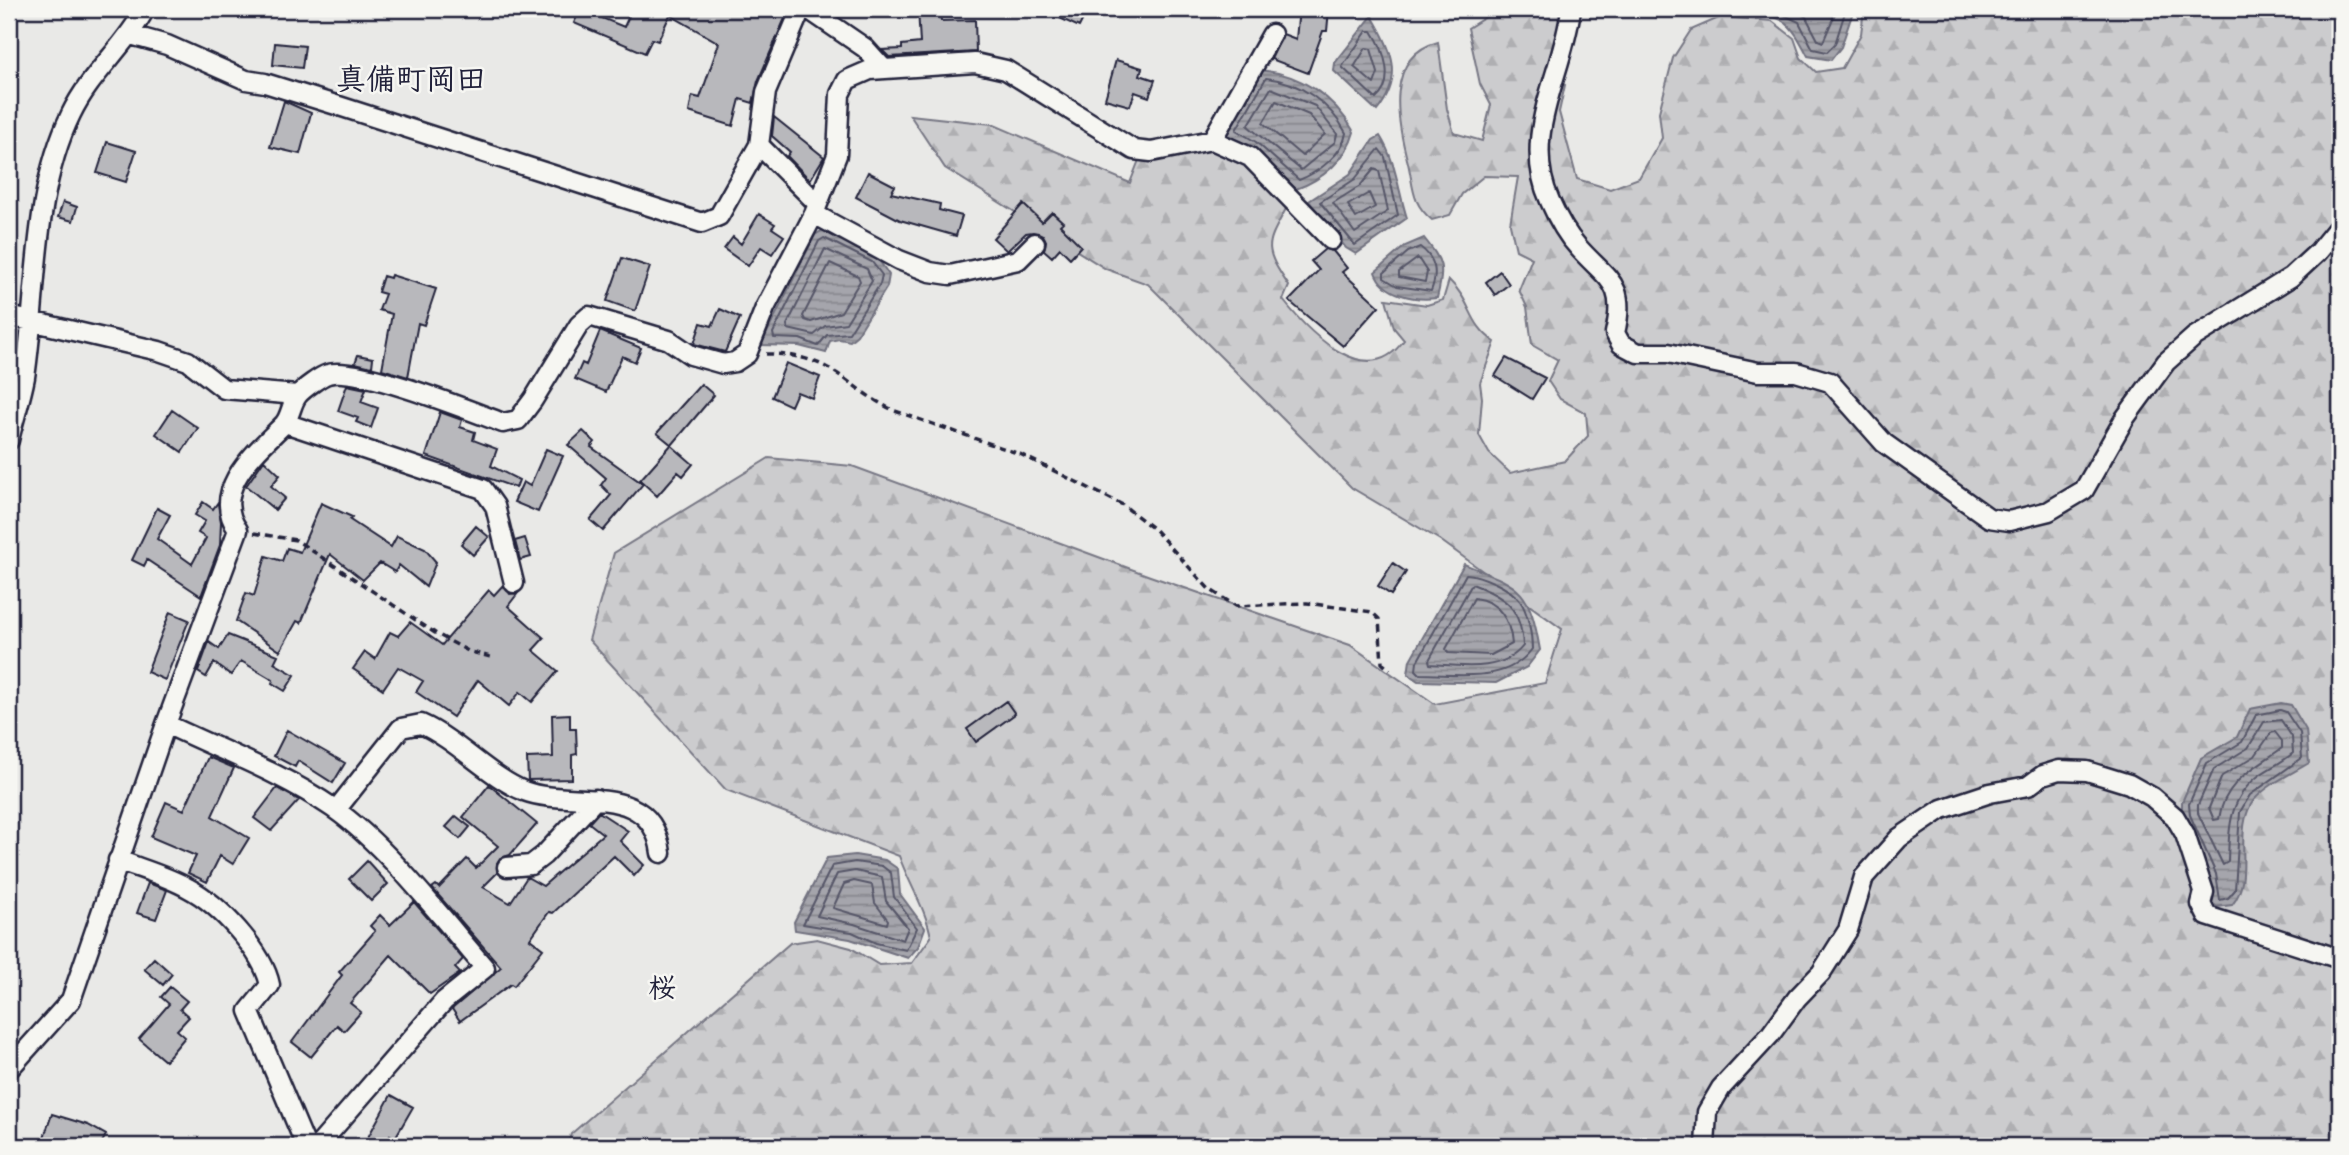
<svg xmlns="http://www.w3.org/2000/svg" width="2349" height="1155" font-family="'Gochi Hand','Klee One',sans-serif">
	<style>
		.forest { fill: url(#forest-firs); stroke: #777784; stroke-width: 2 }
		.water { fill: url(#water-rules); stroke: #71717f; stroke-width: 2 }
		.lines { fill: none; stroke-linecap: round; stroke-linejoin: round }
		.shore { stroke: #565668; stroke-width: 2 }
		.building { fill: #b8b8bc; stroke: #22223b; stroke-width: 2 }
		.street-casing { stroke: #22223b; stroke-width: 23 }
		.path { stroke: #22223b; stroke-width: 3.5; stroke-dasharray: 7 5; stroke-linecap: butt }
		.street { stroke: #f6f6f2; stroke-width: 18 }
		.labels { text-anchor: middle; stroke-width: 5; stroke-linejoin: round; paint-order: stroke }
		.neighbourhood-label { font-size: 28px; font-weight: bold; fill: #22223b; stroke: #f6f6f2 }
		.quarter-label { font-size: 30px; font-weight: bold; fill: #22223b; stroke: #f6f6f2 }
	</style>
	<defs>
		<pattern id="forest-firs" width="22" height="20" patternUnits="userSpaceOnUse" patternTransform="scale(1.75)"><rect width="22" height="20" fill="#ccccce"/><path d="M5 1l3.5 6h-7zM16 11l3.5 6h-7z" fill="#afafb2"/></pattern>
		<pattern id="water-rules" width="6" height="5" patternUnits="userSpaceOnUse" patternTransform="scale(1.75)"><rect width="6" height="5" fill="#a5a5ac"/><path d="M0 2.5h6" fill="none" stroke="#86868d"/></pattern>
	</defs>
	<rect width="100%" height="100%" fill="#e9e9e7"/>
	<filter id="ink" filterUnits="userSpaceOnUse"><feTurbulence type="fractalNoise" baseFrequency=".0143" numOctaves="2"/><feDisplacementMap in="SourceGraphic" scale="14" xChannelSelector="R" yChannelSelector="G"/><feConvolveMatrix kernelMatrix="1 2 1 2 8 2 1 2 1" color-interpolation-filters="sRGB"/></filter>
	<g filter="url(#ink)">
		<!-- forest -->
		<path class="forest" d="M1505,9h60l-16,71 16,5 -6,27 18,67 33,10 29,-11 23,-40 -3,-26 14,-54 18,-28 30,-13 51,4 22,17 7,20 15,14 26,-4 19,-34 3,-25h476v1137h-1773l4,-12 219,-191 27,-4 34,9 28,17 33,-2 19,-26c-5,-28 -22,-53 -32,-81l-173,-66 -137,-150 25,-87 155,-95 83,8 298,110 200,69 85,59 110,-21 17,-54 -122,-89 -88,-52 -204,-204 -42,-15 -161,-101 -35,-53 82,9 138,59 9,-23 61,-13 24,5 24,10 40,43c-22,41 -26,41 1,81l-6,14c27,34 85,92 121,40l-10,-12 -8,-29 41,6 16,-5 6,-20c24,23 19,44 46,62l-15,41 2,15 -3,37 10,18 21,20 55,-12 23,-25 -2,-23 -26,-14 -12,-18 10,-21 -26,-15 -5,-38 -8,-17 13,-32 -16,-8 -6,-26 8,-47 -34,-1 -22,18 -12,21 -18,5c-21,-17 -18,-32 -24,-57 -11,-41 -24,-107 30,-121l9,67 7,24 28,8 9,-36 -11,-21 -12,-56 21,-13z"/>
		<!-- water -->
		<path class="water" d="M1747,9h107l-13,38 -10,13 -23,-4c-17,-32 -22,-42 -61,-42z
			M1372,16c21,35 32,61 5,95l-43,-40 1,-8z
			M1260,70c41,4 75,27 94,62 -7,27 -32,48 -58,57l-45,-42 -27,-13z
			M1380,136c16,25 18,54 27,82l-51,36 -10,-6 -37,-47 41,-27 23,-34z
			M823,230l53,26 13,19 -2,12 -30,48 -7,6 -11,-2 -9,2 -4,12 -27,-7 -38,-1 54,-110z
			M1424,238c19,24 21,29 13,60 -22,3 -54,-3 -62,-26l30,-26z
			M1464,564c57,23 65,23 76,86l-13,17 -31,16 -78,-2 -10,-7 2,-14z
			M2281,703l10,2 15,25 3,33c-18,11 -41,21 -55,37 -23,30 2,76 -22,105l-15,2 -6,-5 -2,-26 -27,-60v-14l19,-44 36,-21 13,-28z
			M855,855l30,5 13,9 2,25 25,34 -7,19 -10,11 -58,-19 -55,-9 -1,-8 33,-64z"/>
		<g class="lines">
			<!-- shore -->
			<path class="shore" d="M1771,9l28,13 14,27 14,3 8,-8 11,-35
				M1792,9l14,8 12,23 5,2 14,-33
				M1367,31h5c12,18 24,51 4,68l-34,-32z
				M1366,48l5,1 7,24 -4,11 -20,-17z
				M1266,78c33,3 65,26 80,55 -3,21 -27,39 -47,47l-43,-38 -20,-12z
				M1271,88l44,18 22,28 -2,8 -34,28 -53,-44z
				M1276,101l33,14 16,19 -23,22 -39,-33z
				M1379,149l6,8 13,58 -43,30 -35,-43 35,-23z
				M1374,169l5,2 9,40 -33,22 -22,-30 27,-17z
				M1369,193l6,14 -19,11 -8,-13z
				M824,238l48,24 10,13 -2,9 -31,49 -22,2 -9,11 -18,-7 -26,-1 -1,-5 46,-92z
				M1420,247c16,12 18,26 11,44l-34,-5 -13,-8v-5l24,-21z
				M825,249l42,20 5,12 -26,42 -21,3 -11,9 -26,-6 -1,-4z
				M1418,258l9,14 -2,10 -26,-5v-5z
				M830,263l28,13 2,5 -19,31 -30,10 -6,-2 -2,-4z
				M1466,574c15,1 45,14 54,27 8,11 12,34 12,48 -26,35 -72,25 -112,25l-4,-4 1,-8z
				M1472,584c34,13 49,24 51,62 -21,27 -62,20 -93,18l-1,-4z
				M1474,598c25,3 36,22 38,46l-21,11 -43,-2 -2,-4z
				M2280,710l6,2 14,21 2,25 -52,37 -10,17 -5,78 -7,8 -8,2 -4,-26 -26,-59 -1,-11 18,-41 35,-21 14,-27z
				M2281,720l11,17 1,16c-10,9 -22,14 -32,21 -32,23 -32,52 -33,88l-5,3 -25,-52v-8l16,-36 34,-21 16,-26z
				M2275,732l7,9v7c-27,20 -58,33 -63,71l-5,1 -5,-12 13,-32 33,-20 16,-23z
				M855,862l27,4 9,7 3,24 23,31 -11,22 -30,-7 -24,-11 -49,-8 29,-58z
				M855,871l27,6 4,24 22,27 -5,12 -49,-16 -37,-8 20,-42z
				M854,881l18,4 3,18 13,17 -1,4 -54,-16 11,-24z"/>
		</g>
		<!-- building -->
		<path class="building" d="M580,9l44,18 8,-18h157l-31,72 -5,22 -13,-4 -7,27 -44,-14 3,-16 8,2 19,-55 -49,-28 -12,26 -6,-2 -7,14 -71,-30z
			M918,9h22l1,12 34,-1 1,32 -87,5 -7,-7 20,-1v-4l18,-2z
			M1040,9h48l-9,18z
			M1299,9h30l-2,22h-4l-15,42 -37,-14 12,-25 13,5z
			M275,43l30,3 -3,22 -29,-3z
			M1116,60l26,8 -2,7 15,5 -6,17 -14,-5 -5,14 -25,-7z
			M284,101l27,12 -11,41 -30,-7z
			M774,117l50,40 -14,23 -23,-24 3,-4 -18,-16z
			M107,142l29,9 -10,31 -29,-9z
			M868,172l27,14 -4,7 49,11 -1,6 23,6 -6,20 -56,-16 -44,-23z
			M63,202l14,5 -4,14 -15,-4z
			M1023,204l19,18 10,-10 11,10 -3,3 21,21 -11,12 -10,-10 -8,9 -8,-7 2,-9 -3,-6 -10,-3 -7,1 -19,18 -14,-13z
			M759,214l16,10 -3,4 12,8 -12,18 -11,-7 -13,19 -24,-17 9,-12 8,7z
			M1325,249l8,2 14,17 -5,4 37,34 -36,40 -54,-45 30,-31 -8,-9z
			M622,258l28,9 -15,44 -28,-10z
			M1500,271l9,13 -14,11 -9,-13z
			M391,275l45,14 -12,36 -6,-2 -10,54 -26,-8 10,-55 -13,-4 6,-16 -7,-2 5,-16 7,2z
			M720,309l20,9 -15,34 -31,-8 7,-21 11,3z
			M600,331l41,17 -6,14 -13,-6 -16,36 -31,-13 7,-16 4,2z
			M358,355l15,3 -1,9 -17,-4z
			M1506,358l39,20 -13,21 -37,-23z
			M786,363l34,14 -8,21 -15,-6 -6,14 -19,-9z
			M701,384l13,11 -42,50 -15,-12z
			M347,385l19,4 -5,13 17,6 -7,20 -15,-6 2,-4 -20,-7z
			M172,410l26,18 -16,24 -26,-18z
			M440,412l22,8 -2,7 15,5 -2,8 24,9 -6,17 28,14 -3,8 -90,-32z
			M583,431l12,11 -4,5 52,37 -40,47 -13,-11 21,-25 -10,-10 5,-7 -38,-33z
			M671,445l22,19 -10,12 -5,-4 -21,24 -17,-16z
			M546,449l17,7 -25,56 -24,-10 9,-20 7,4z
			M264,460l16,15 -9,11 14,12 -10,12 -29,-24z
			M203,502l10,7 5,-7 3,20 -1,23 -19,51 -54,-36 -3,6 -12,-6 25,-52 13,7 -13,24 35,25 14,-26 -8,-5 7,-12 -10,-6z
			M321,503l31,14 -2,3 41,27 6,-11 28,13 11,13 -10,25 -27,-22 -4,7 -15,-9 -17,17 -33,-26 -29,69 -4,-2 -17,30 -44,-30 10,-28 8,3 12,-40 16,5 5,-13 13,4z
			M476,526l13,11 -16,18 -12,-11z
			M525,538l6,19 -11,3 -5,-19z
			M1393,563l13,9 -15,23 -13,-9z
			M503,585l7,9 8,-1 -10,13 36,32 -11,12 25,21 -26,31 -12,-10 -11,14 -31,-26 -25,37 -37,-25 7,-11 -25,-14 -15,22 -30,-20 12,-17 10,7 15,-27 8,4 12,-14 32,23 47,-55 5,5z
			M170,612l19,8 -24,60 -18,-8z
			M228,635l50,20 -4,8 21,12 -10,16 -13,-8 1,-3 -32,-19 -10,14 -17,-12 -8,14 -8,-5 11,-30 10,7z
			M1006,701l9,13 -39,28 -9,-13z
			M570,714v15h6l1,25 -5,1v24l-44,1 -1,-22 26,-1 -1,-42z
			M287,730l58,33 -12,20 -35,-22 -3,6 -21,-11z
			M208,757l26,11 -22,48 37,22 -16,26 -13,-8 -13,26 -19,-9 8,-17 -45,-19 15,-35 18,8z
			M489,785l48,39 -27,31 -10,3 -3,5v10l-14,14 27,16 17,-26 16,9 60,-52 -14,-11 10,-11 29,19 -8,10 24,24 -10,11 -20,-20 -61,57 -4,-1 -19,27 13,10 -29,37 -3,-2 -51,37 -8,-12 49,-42 -69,-79 4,-3 3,3 28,-29 9,9 22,-22 -35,-29z
			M277,788l22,12 -28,31 -17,-13z
			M456,816l14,11 -10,12 -14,-12z
			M367,861l21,23 -17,17 -22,-22z
			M148,883l19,7 -11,29 -19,-6z
			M414,902l49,57 -8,9 5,5 -30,21 -39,-39 -41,48 11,9 -17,19 -7,-6 -26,32 -19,-15 50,-67 -3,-3 36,-41 -5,-5 10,-11 10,10z
			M154,958l18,16 -9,11 -19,-16z
			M170,987l17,14 -7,8 9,8 -12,13 8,7 -20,24 -26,-22 30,-35 -8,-7z
			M391,1095l22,12 -18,31 -5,-3 -5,11h-3l-15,-7z
			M52,1114l36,11 18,10 -6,11h-59z"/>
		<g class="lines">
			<defs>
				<path id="street" d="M801,9l-35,83 -7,53 59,59
					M808,9l57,39 18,20
					M1571,9c-8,67 -51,126 -21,192 7,16 16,33 28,46 29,33 49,35 37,86l6,11 17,9h30l90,19h38l34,10 54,61 105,75 20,3 40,-10 35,-21 41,-72 41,-56 28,-25 97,-60 27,-25 22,-27
					M131,35l36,10 79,35 19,3 74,23 363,117 17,-7 40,-71
					M1212,140l38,17 81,83
					M814,214l85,46 31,12 20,3 68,-15 17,-17
					M9,316l150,35 29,10 36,28 73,6
					M285,423l198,66 12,17 19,77
					M9,440c5,-21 12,-42 16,-63 13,-86 7,-183 46,-263 19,-40 54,-67 74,-105
					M166,724c56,27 116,49 167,84 53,37 109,110 152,160l-41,33 -126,145
					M336,810l65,-82 20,-4c36,16 70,54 103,67 48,18 128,-12 137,62
					M118,860c23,9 49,16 70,28 31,16 75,63 82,97l-21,26 57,135
					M507,867l24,-2 13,-10 52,-56
					M9,1069l62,-69 95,-276 72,-194c-29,-40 19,-79 46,-106 7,-8 7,-21 14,-29 5,-6 23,-19 30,-21 29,-9 143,37 175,49l15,-3 15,-20 46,-75 10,-9 80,24 22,15 32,9 12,-2 12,-8 18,-46 49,-94 23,-59 3,-61 7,-14 23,-10 105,-7 31,7 128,80 17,2 61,-12 60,-106
					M1705,1146l2,-34 14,-24 49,-53 27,-37 24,-25 27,-43 16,-53 35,-39 43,-29 48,-16 38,-7 15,-11 16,-5 28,1 42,13 23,13 23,20 10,17 19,58 -3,12 6,12 133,43"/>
			</defs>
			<!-- street casing -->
			<use href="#street" class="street-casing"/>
			<!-- path -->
			<path class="path" d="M766,354c69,0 76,32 129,57l125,43 103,51 32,25 54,59 27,17 71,-3 65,9 7,7 3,44 8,7
				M254,533l42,7 139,93 33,18 26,7"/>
			<!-- street -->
			<use href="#street" class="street"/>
		</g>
	</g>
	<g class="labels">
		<!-- neighbourhood labels -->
		<g class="neighbourhood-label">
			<text x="662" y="997">桜</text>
		</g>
		<!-- quarter labels -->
		<g class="quarter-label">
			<text x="411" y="89">真備町岡田</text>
		</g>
	</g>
	<!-- margin -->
	<rect width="2349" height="1155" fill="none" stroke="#f6f6f2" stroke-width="35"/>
	<rect x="18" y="18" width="2314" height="1120" fill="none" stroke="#22223b" stroke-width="2.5" filter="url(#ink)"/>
</svg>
